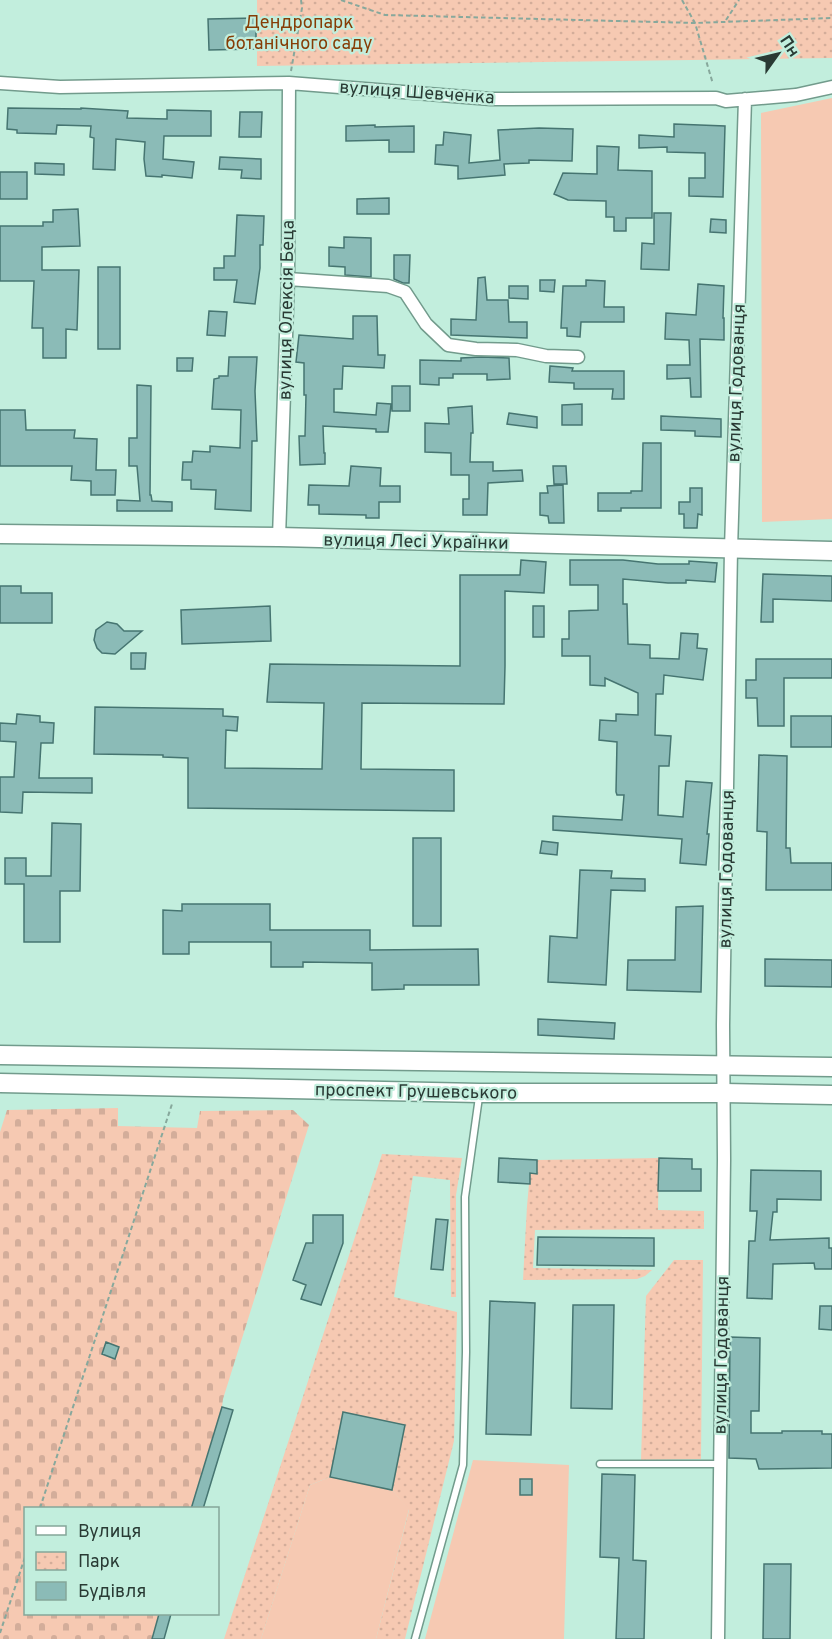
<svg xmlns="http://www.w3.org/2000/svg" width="832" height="1639" font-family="Overpass,sans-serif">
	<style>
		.cemetery { fill: url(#cemetery-stones) }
		.park { fill: url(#park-dots) }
		.garden { fill: #f6c9b2 }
		.building { fill: #8bbbb7; stroke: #467571; stroke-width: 1.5 }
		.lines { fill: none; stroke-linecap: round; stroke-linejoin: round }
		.lane-casing { stroke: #729b8c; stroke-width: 9 }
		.street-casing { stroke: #729b8c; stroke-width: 15 }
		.secondary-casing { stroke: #729b8c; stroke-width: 21 }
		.path { stroke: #87a89c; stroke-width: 2; stroke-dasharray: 4.5 3; stroke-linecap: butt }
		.lane { stroke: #fff; stroke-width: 6 }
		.street { stroke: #fff; stroke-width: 12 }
		.secondary { stroke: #fff; stroke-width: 18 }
		.labels { text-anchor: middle; stroke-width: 4.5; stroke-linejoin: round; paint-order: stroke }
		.park-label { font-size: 18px; fill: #863d06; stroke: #c2eedd }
		.street-label { font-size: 18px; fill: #293a34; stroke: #c2eedd }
	</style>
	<defs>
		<pattern id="cemetery-stones" width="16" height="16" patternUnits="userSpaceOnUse" patternTransform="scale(1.5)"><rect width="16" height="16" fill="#f6c9b2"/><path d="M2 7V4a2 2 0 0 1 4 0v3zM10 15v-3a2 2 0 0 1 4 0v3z" fill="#d3ad9a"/></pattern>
		<pattern id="park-dots" width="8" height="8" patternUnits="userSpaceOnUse" patternTransform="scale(1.5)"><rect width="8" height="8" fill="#f6c9b2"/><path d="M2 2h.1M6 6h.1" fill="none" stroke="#d3ad9a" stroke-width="1.8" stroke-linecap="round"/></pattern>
	</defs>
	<rect width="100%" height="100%" fill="#c2eedd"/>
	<!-- cemetery -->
	<path class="cemetery" d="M118,1108v18l79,2 3,-17 93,-1 16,15 -86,274 -1,8 -31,101h-165v106h133l-7,25h-152v-507l7,-22z"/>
	<!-- park -->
	<path class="park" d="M257,0h575v58l-575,8z
		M382,1154l80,4 -6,37v102h-5l-1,-117 -37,-4 -19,121 63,15 -3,129 -49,198h-29l33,-129 -17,-20 13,-65 -62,-13 -13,65 -20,8 -49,154h-37z
		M659,1158l-1,52 46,1v18l-169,1 -2,38 119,2 -7,6 -8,3 -114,1 4,-74 3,-33h7v-13z
		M674,1260h29l-2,199 -60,1 5,-164z"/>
	<!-- garden -->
	<path class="garden" d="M832,98v421l-70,3 -1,-409z
		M473,1460l96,5 -5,174h-139z
		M330,1477l62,13 17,19 -33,130h-115l49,-154z"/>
	<!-- building -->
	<path class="building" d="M256,18v31l-47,1 -1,-31z
		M8,108l73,1v-1l47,3 -1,7 40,1v-9l44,1v25h-47l-1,23 31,3 -2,16 -30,-3v2l-16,-1 -2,-17 1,-17 -29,-3 -1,31 -22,-1 1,-31 -4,-1 1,-11 -34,-1 -1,9 -39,-1v-3l-10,-1z
		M240,112h22l-1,25h-22z
		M674,124l51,2 -2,71 -34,-1v-18h16v-25l-38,-1v-5l-28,1v-13l35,2z
		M375,125v2l39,-1v26h-25v-12l-43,1v-15z
		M539,128l34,1 -1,32 -43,-1v3l-25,1 1,11 -47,4v-13l-23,-2 1,-19h7l1,-13 27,3 -2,28 31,-3 -2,-30z
		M597,146l22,1 -1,23 34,1v47h-26v13h-12v-14h-8v-16l-38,-1 -14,-6 9,-21 34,1z
		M220,157l41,2v20l-20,-1 1,-8 -23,-1z
		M35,163l29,1v11l-29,-1z
		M0,172h27v27h-27z
		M389,198v16h-32v-15z
		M78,209l2,37 -38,1v23h37l-2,60 -11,-1v29h-23v-30h-11l2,-47h-34v-55h43v-4h10v-12z
		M654,213h17l-2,57 -28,-1 1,-26 12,1z
		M237,215l27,1 -1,29h-3v23l-5,36 -21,-2 3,-22h-23v-12h10v-12h11z
		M711,219l15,1v13l-16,-1z
		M344,237l27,1v39l-26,-2v-8l-16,-1v-19l15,1z
		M394,255h16l-1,28h-6l-9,-4z
		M98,267h22v82h-22z
		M485,277l2,23h21l1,22h18v16l-76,-3v-16l25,1 2,-42z
		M540,280h15l-1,12 -14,-1z
		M586,280l19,1 -1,26h20v15h-43l-1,15 -13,-1v-8h-6l2,-42h23z
		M698,284l26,2 -1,32h1v22l-24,-1 1,58h-10l-1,-19 -23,1v-14h23l-1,-25 -24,-1 1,-26 30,2z
		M509,286h19v13l-19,-1z
		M209,311l18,1 -2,24 -18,-1z
		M353,316h24l1,39h7l-1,13 -41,-2 -1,23h-8v23l42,3 1,-12 14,1 -3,28h-12v-3l-53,-3 1,27h1v11l-25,1 -1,-29h6l1,-41h-2v-32l-8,-1 3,-27 54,4z
		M229,357h28l-2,34 2,50h-5l-1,70 -36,-2 1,-19 -25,-1v-9h-9l1,-18h9l1,-11 17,1v-6l30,2 1,-38 -29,-1 2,-30 5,-1v-2h9z
		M481,357l28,1 1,21 -23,1v-6h-34v4h-14v7l-19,-1v-24l41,1v-3z
		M177,358h16l-1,13h-15z
		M550,366l23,2 -1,3h52v28h-12l1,-10h-39v-6l-25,-1z
		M137,385l14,1 -1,109h1l1,6 20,1v9h-55v-11l23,1 -3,-35h-8v-28h8z
		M392,386h18v25h-18z
		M582,404v21h-20v-20z
		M472,406l1,27h-2l-1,29h23v9l29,-1 1,11 -35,2 -1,32h-24v-16h6v-24h-18v-22l-26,-1v-29l24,1 -1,-16z
		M0,410h25l1,20h49l-1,8 23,1 -1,31h20l-1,25h-24v-14l-20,-1 1,-14h-72z
		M509,413l28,4v11l-30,-4z
		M661,416l60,3v18l-26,-1v-5l-34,-1z
		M643,443h18v65h-40v3h-23v-18h33v-2h11z
		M351,466l30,2 -1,18h20v16h-21v16h-13v-3l-47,-1v-9h-11l1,-20 40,1z
		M553,466h13l1,18h-13z
		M563,485l1,38h-15l-1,-7 -8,-1v-22h8l-1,-7z
		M690,488h12v27l-4,-1 -1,14h-13v-14h-5v-12h11z
		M521,560l25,2 -2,31 -39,-2v75l-1,38 -142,-1 -1,66 93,1v41l-266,-3v-50l-25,-1v-2l-69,-1 1,-47 128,2v7l15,1 -1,14 -11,-1 -1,38 97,1 2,-66 -57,-1 3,-38 190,2v-91h60z
		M570,560h53l35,4h31v-3l28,2 -2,19 -29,-2v3h-18l-45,-4v25h4l1,40 22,1v13l29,1 2,-26 17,1 -1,14 10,1 -4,31 -39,-5 -1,19h-7l-1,41 16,1 -2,30h-10l-1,49 25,2 3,-36 26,2 -5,51h2l-3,31 -26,-2 2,-24 -129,-9v-14l69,4 2,-25h-7l-1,-3 1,-50 -18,-2 1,-20 16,1v-7l22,1v-22l-33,-15v8l-15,-1v-29h-28v-17h7v-28l29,-1v-25h-28z
		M763,574l69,2v25l-59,-2v23h-12z
		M0,586h21v7h31v30h-52z
		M270,606l1,35 -89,3 -1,-34z
		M533,606h11v31h-11z
		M107,622l10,2 7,7h18l-27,23 -13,-1 -5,-5 -3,-8 2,-10z
		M131,653h15l-1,16h-14z
		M756,659h76v19h-48v48h-26l-1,-28h-11v-18h10z
		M17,714l23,2v6l14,1 -1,20h-12l-2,35h53v15l-69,-1 -1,21 -22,-1v-35h14l2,-35 -16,-1v-18l16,1z
		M791,716h41v31h-41z
		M759,755l28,1 -1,92h4l1,15h41v27h-66l1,-58 -10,-1z
		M52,823l29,1 -1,67h-20v51h-36v-58h-19v-26h21v18h25z
		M413,838h28v88h-28z
		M542,841l16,2 -1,12 -17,-2z
		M580,870l32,1 -1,7 34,1v12l-34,-1 -5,95 -58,-3 2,-46 27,2z
		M182,904h88v26h100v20l108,-1 1,36h-75v4l-32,1v-27l-69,-1v5h-32v-25h-82v12h-26v-44l19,1z
		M703,906l-2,86 -74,-2 1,-30h47l1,-53z
		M765,959l67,1v27l-67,-1z
		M538,1019l77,4 -1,16 -76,-4z
		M499,1158l38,2v14l-7,-1v11l-32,-2z
		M659,1158l33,1v10h9v22h-43z
		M751,1170l70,1v29l-44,-1v13h-4l-3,28 59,-2v10h3v21h-17l-1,-6 -41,1 -1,35 -25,-1 2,-57h6l2,-30h-7z
		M313,1215h30v28l-22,62 -20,-6 5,-14 -13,-5 13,-37h7z
		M436,1219l12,1 -5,50 -12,-1z
		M538,1237l116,1v28l-117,-1z
		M490,1301l45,2 -4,132 -45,-1z
		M573,1305h41l-2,104 -41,-1z
		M820,1306h12v24l-13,-1z
		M730,1337l30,1 -1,73h-8v22h31v-2h40v3h10v34l-73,1 -3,-10 -27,-1z
		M106,1342l13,5 -4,12 -13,-5z
		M222,1407l11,3 -30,99h-12z
		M343,1412l62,13 -13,65 -62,-13z
		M602,1474l33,1 -2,85 13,1 -2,78h-28l3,-81 -19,-1z
		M520,1479h12v16h-12z
		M764,1564h27l-1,75h-27z
		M159,1614h12l-7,25h-12z"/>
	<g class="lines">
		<defs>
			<path id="lane" d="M600,1464h119
				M415,1639l48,-174 3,-113 -1,-155 14,-100"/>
			<path id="street" d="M0,83l60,4 229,-4 202,16 225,-1 10,3 70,-6 36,-8
				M288,279l100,7 17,6 21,32 22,21 28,4 41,1 29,6 32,1
				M279,537l9,-258 1,-196
				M718,1639l6,-479 -1,-135 8,-476 14,-450"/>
			<path id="secondary" d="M0,534l279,3 553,14
				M0,1055l832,12
				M0,1083l479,10h245l108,2"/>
		</defs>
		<!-- lane casing -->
		<use href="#lane" class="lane-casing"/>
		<!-- street casing -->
		<use href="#street" class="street-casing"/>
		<!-- secondary casing -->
		<use href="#secondary" class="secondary-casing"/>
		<!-- path -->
		<path class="path" d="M341,0l44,15 310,8 137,-5
			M682,0l13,23 18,61
			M726,20l13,-20
			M291,71l11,-63 -1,-8
			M40,1508l132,-404
			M0,1633l26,-79"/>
		<!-- lane -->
		<use href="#lane" class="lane"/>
		<!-- street -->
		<use href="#street" class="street"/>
		<!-- secondary -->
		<use href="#secondary" class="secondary"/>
	</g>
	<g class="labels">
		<!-- park labels -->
		<g class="park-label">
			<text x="299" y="28">Дендропарк<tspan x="299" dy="21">ботанічного саду</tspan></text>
		</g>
		<!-- street labels -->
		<g class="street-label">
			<text transform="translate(417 92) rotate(4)" y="6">вулиця Шевченка</text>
			<text transform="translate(286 310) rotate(-89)" y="6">вулиця Олексія Беца</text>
			<text transform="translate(736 383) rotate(-88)" y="6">вулиця Годованця</text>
			<text transform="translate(416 541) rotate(1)" y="6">вулиця Лесі Українки</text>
			<text transform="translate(726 869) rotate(-89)" y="6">вулиця Годованця</text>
			<text transform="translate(416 1091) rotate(1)" y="6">проспект Грушевського</text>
			<text transform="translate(721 1355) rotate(-89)" y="6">вулиця Годованця</text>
		</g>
	</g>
	<!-- legend -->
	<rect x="24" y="1507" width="195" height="108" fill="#c2eedd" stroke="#85a699" stroke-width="1.5"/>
	<rect x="36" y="1526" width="30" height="9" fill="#ffffff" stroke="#85a699" stroke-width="1.5"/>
	<text x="78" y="1537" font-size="18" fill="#293a34">Вулиця</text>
	<rect x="36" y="1552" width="30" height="18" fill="url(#park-dots)" stroke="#85a699" stroke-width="1.5"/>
	<text x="78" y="1567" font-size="18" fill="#293a34">Парк</text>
	<rect x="36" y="1582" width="30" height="18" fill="#8bbbb7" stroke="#85a699" stroke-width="1.5"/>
	<text x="78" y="1597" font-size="18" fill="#293a34">Будівля</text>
	<!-- north arrow -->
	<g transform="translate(778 54) rotate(56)" stroke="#c2eedd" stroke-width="4.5" paint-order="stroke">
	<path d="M0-4.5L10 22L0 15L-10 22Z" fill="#293a34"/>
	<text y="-9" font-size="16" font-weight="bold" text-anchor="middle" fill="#293a34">Пн</text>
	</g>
</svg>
